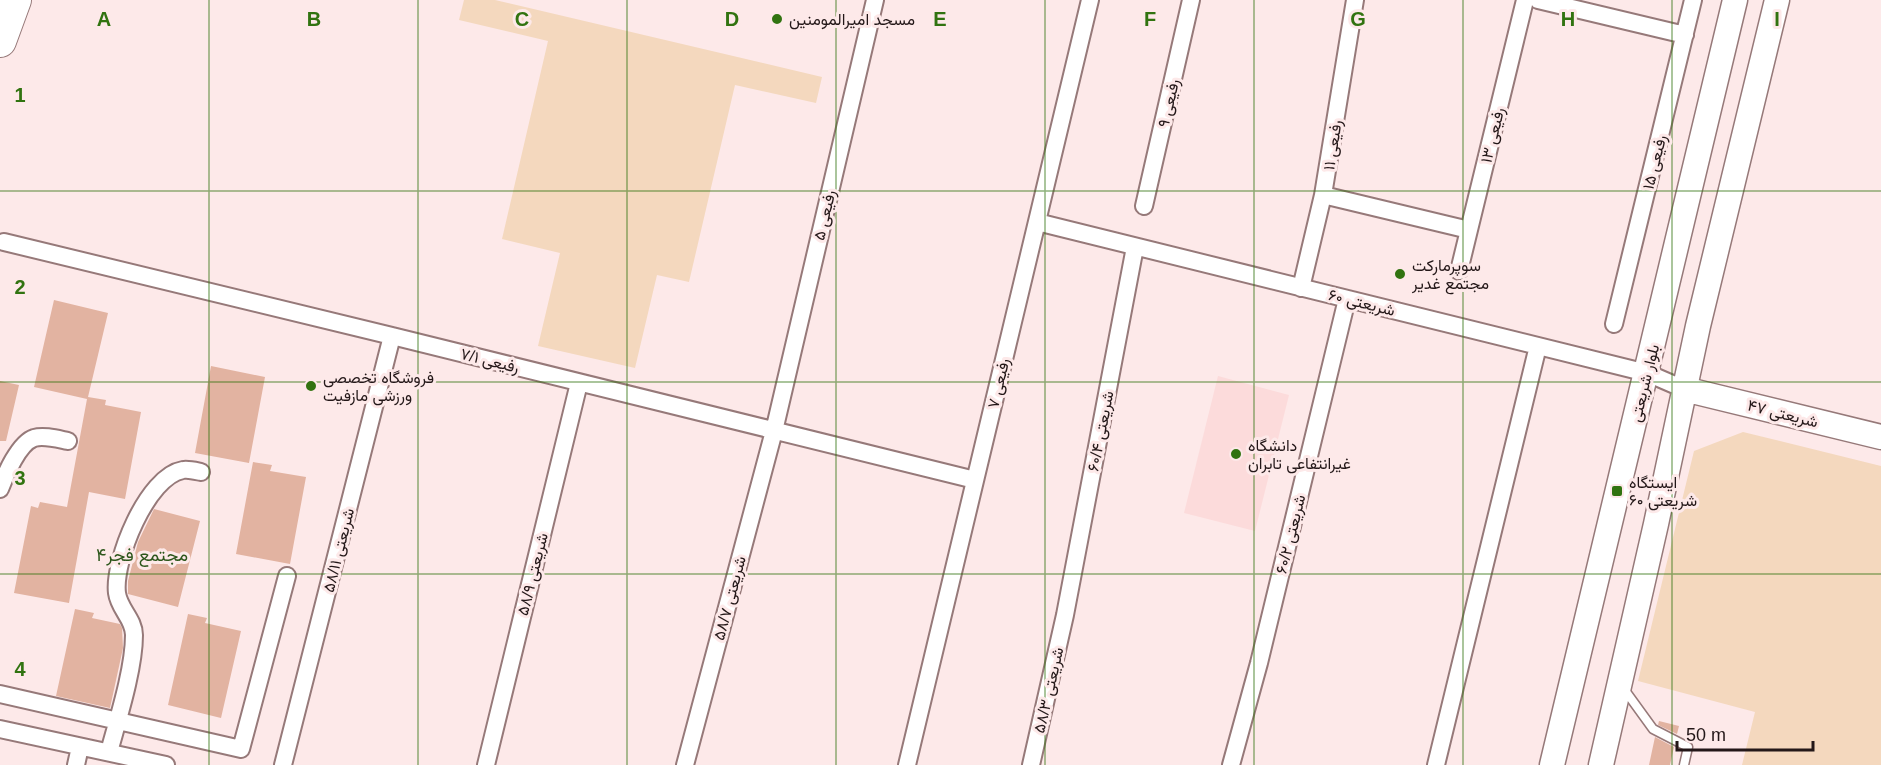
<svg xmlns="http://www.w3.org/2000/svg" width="1881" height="765" font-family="Arial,Vazirmatn,sans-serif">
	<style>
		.built { fill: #fcdbdb }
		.green { fill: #f4d8be }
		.building { fill: #e2b3a1 }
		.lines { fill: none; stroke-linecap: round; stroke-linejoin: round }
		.lane-casing { stroke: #967979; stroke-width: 11 }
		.street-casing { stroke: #967979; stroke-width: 20 }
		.secondary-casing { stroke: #967979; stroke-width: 27 }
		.highway-casing { stroke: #967979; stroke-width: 34 }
		.lane { stroke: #fff; stroke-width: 8 }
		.street { stroke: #fff; stroke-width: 16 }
		.secondary { stroke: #fff; stroke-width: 24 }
		.highway { stroke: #fff; stroke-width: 32 }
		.grid { fill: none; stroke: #317310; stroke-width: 1.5; stroke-opacity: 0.55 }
		.poi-dot { fill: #317310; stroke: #fde9e9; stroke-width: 2 }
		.labels { text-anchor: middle; stroke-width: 6; stroke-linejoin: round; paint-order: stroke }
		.poi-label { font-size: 16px; fill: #231718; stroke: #fde9e9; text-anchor: start }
		.street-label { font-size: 16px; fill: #231718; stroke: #fde9e9 }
		.neighbourhood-label { font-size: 18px; fill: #2c561b; stroke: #fde9e9 }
		.grid-label { font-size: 20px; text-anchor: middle; font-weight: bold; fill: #317310; stroke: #fde9e9; stroke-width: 6; stroke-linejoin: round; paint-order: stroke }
	</style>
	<rect width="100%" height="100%" fill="#fde9e9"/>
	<!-- built -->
	<path class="built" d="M1218,376l71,19 -34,136 -71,-18z"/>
	<!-- green -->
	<path class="green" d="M464,0h31l327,77 -6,26 -81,-18 -46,197 -32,-7 -22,93 -97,-22 22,-93 -58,-14 46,-198 -89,-21z
		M1743,432l138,34v299h-139l13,-53 -117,-31 56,-230z"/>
	<!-- building -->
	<path class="building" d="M54,300l54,13 -20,84 18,3 -1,5 36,7 -16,87 -36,-7 -20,111 -55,-10 17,-87 7,2 2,-6 27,5 20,-108 -53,-12z
		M211,366l54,11 -16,86 -54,-10z
		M0,381l19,4 -13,56h-6z
		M253,462l19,3 -2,6 36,6 -16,87 -54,-10z
		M154,509l46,12 -22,86 -50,-13v-13l10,-39z
		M75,609l19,4 -2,5 28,6 2,4 1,20 -13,60 -54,-12z
		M188,614l19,4 -2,5 36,8 -20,87 -53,-13z
		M1659,721l20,5 -2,8 -19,-9z
		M1655,737l19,10 -4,18h-21z"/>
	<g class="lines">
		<defs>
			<path id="lane" d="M1624,689l29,40 35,18 -4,18"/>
			<path id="street" d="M1538,0l147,35
				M1323,195l146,35
				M1144,206l47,-206
				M1037,222l610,151 37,16
				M4,242l388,94 583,144
				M1459,271l66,-271
				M1301,288l22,-93 32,-195
				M1614,324l79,-324
				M0,489c5,-14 19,-46 34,-51 10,-3 24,1 34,3
				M0,694l241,55 46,-173
				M0,729l166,36
				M109,752c9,-33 25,-83 25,-117 0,-16 -15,-26 -17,-42 -4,-32 30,-117 66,-123 5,-1 13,1 18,2
				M76,765l4,-18
				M283,765l109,-429
				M486,765l93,-382
				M685,765l89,-334 101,-431
				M907,765l183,-765
				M1031,765l34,-150 70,-368
				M1231,765l28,-102 88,-364
				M1436,765l102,-419"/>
			<path id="secondary" d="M1684,389l197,48
				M1552,765l183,-765
				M1601,765l55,-241 42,-198 79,-326"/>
			<path id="highway" d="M0,41l15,-41"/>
		</defs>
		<!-- lane casing -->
		<use href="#lane" class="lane-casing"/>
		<!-- street casing -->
		<use href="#street" class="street-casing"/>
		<!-- secondary casing -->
		<use href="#secondary" class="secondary-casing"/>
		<!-- highway casing -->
		<use href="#highway" class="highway-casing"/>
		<!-- lane -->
		<use href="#lane" class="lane"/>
		<!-- street -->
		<use href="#street" class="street"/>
		<!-- secondary -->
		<use href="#secondary" class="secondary"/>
		<!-- highway -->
		<use href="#highway" class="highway"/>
	</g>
	<!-- grid -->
	<path class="grid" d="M209,0v765M418,0v765M627,0v765M836,0v765M1045,0v765M1254,0v765M1463,0v765M1672,0v765M0,191h1881M0,382h1881M0,574h1881"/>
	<!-- markers -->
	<g class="poi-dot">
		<circle cx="777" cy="19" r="6"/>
		<circle cx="1400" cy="274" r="6"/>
		<circle cx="311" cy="386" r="6"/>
		<circle cx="1236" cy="454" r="6"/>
		<rect x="1611" y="485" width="12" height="12" rx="3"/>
	</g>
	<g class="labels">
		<!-- poi labels -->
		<g class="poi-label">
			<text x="789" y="25">مسجد امیرالمومنین</text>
			<text x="1412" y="271">سوپرمارکت<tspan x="1412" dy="18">مجتمع غدیر</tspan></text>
			<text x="323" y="383">فروشگاه تخصصی<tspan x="323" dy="18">ورزشی مازفیت</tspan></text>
			<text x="1248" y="451">دانشگاه<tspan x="1248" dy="18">غیرانتفاعی تابران</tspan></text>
			<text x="1629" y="488">ایستگاه<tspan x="1629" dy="18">شریعتی ۶۰</tspan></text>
		</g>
		<!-- street labels -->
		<g class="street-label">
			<text transform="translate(1168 103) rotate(-77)" y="6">رفیعی ۹</text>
			<text transform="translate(1492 135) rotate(-76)" y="6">رفیعی ۱۳</text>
			<text transform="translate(1332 145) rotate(-81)" y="6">رفیعی ۱۱</text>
			<text transform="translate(1654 162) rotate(-76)" y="6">رفیعی ۱۵</text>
			<text transform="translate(824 215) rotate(-77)" y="6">رفیعی ۵</text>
			<text transform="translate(1362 302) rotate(14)" y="6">شریعتی ۶۰</text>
			<text transform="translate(490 360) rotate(14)" y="6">رفیعی ۷/۱</text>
			<text transform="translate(998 383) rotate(-77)" y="6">رفیعی ۷</text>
			<text transform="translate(1644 383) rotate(-76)" y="6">بلوار شریعتی</text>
			<text transform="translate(1783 413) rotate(14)" y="6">شریعتی ۴۷</text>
			<text transform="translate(1100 431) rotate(-79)" y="6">شریعتی ۶۰/۴</text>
			<text transform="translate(1290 534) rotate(-76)" y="6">شریعتی ۶۰/۲</text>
			<text transform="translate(338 550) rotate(-76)" y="6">شریعتی ۵۸/۱۱</text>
			<text transform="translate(532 574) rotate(-76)" y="6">شریعتی ۵۸/۹</text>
			<text transform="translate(729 598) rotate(-75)" y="6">شریعتی ۵۸/۷</text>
			<text transform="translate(1048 690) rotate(-77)" y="6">شریعتی ۵۸/۳</text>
		</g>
		<!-- neighbourhood labels -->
		<g class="neighbourhood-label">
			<text x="142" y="561">مجتمع فجر۴</text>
		</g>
	</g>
	<g class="grid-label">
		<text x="104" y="26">A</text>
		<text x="314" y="26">B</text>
		<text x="522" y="26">C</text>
		<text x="732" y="26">D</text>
		<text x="940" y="26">E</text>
		<text x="1150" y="26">F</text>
		<text x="1358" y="26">G</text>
		<text x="1568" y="26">H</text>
		<text x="1777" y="26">I</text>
		<text x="20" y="102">1</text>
		<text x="20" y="294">2</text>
		<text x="20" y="485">3</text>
		<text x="20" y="676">4</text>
	</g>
	<!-- scale -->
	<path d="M1677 741v9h136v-9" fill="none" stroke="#231718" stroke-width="3"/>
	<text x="1686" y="741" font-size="18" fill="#231718" stroke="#fde9e9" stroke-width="4.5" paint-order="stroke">50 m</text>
</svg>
